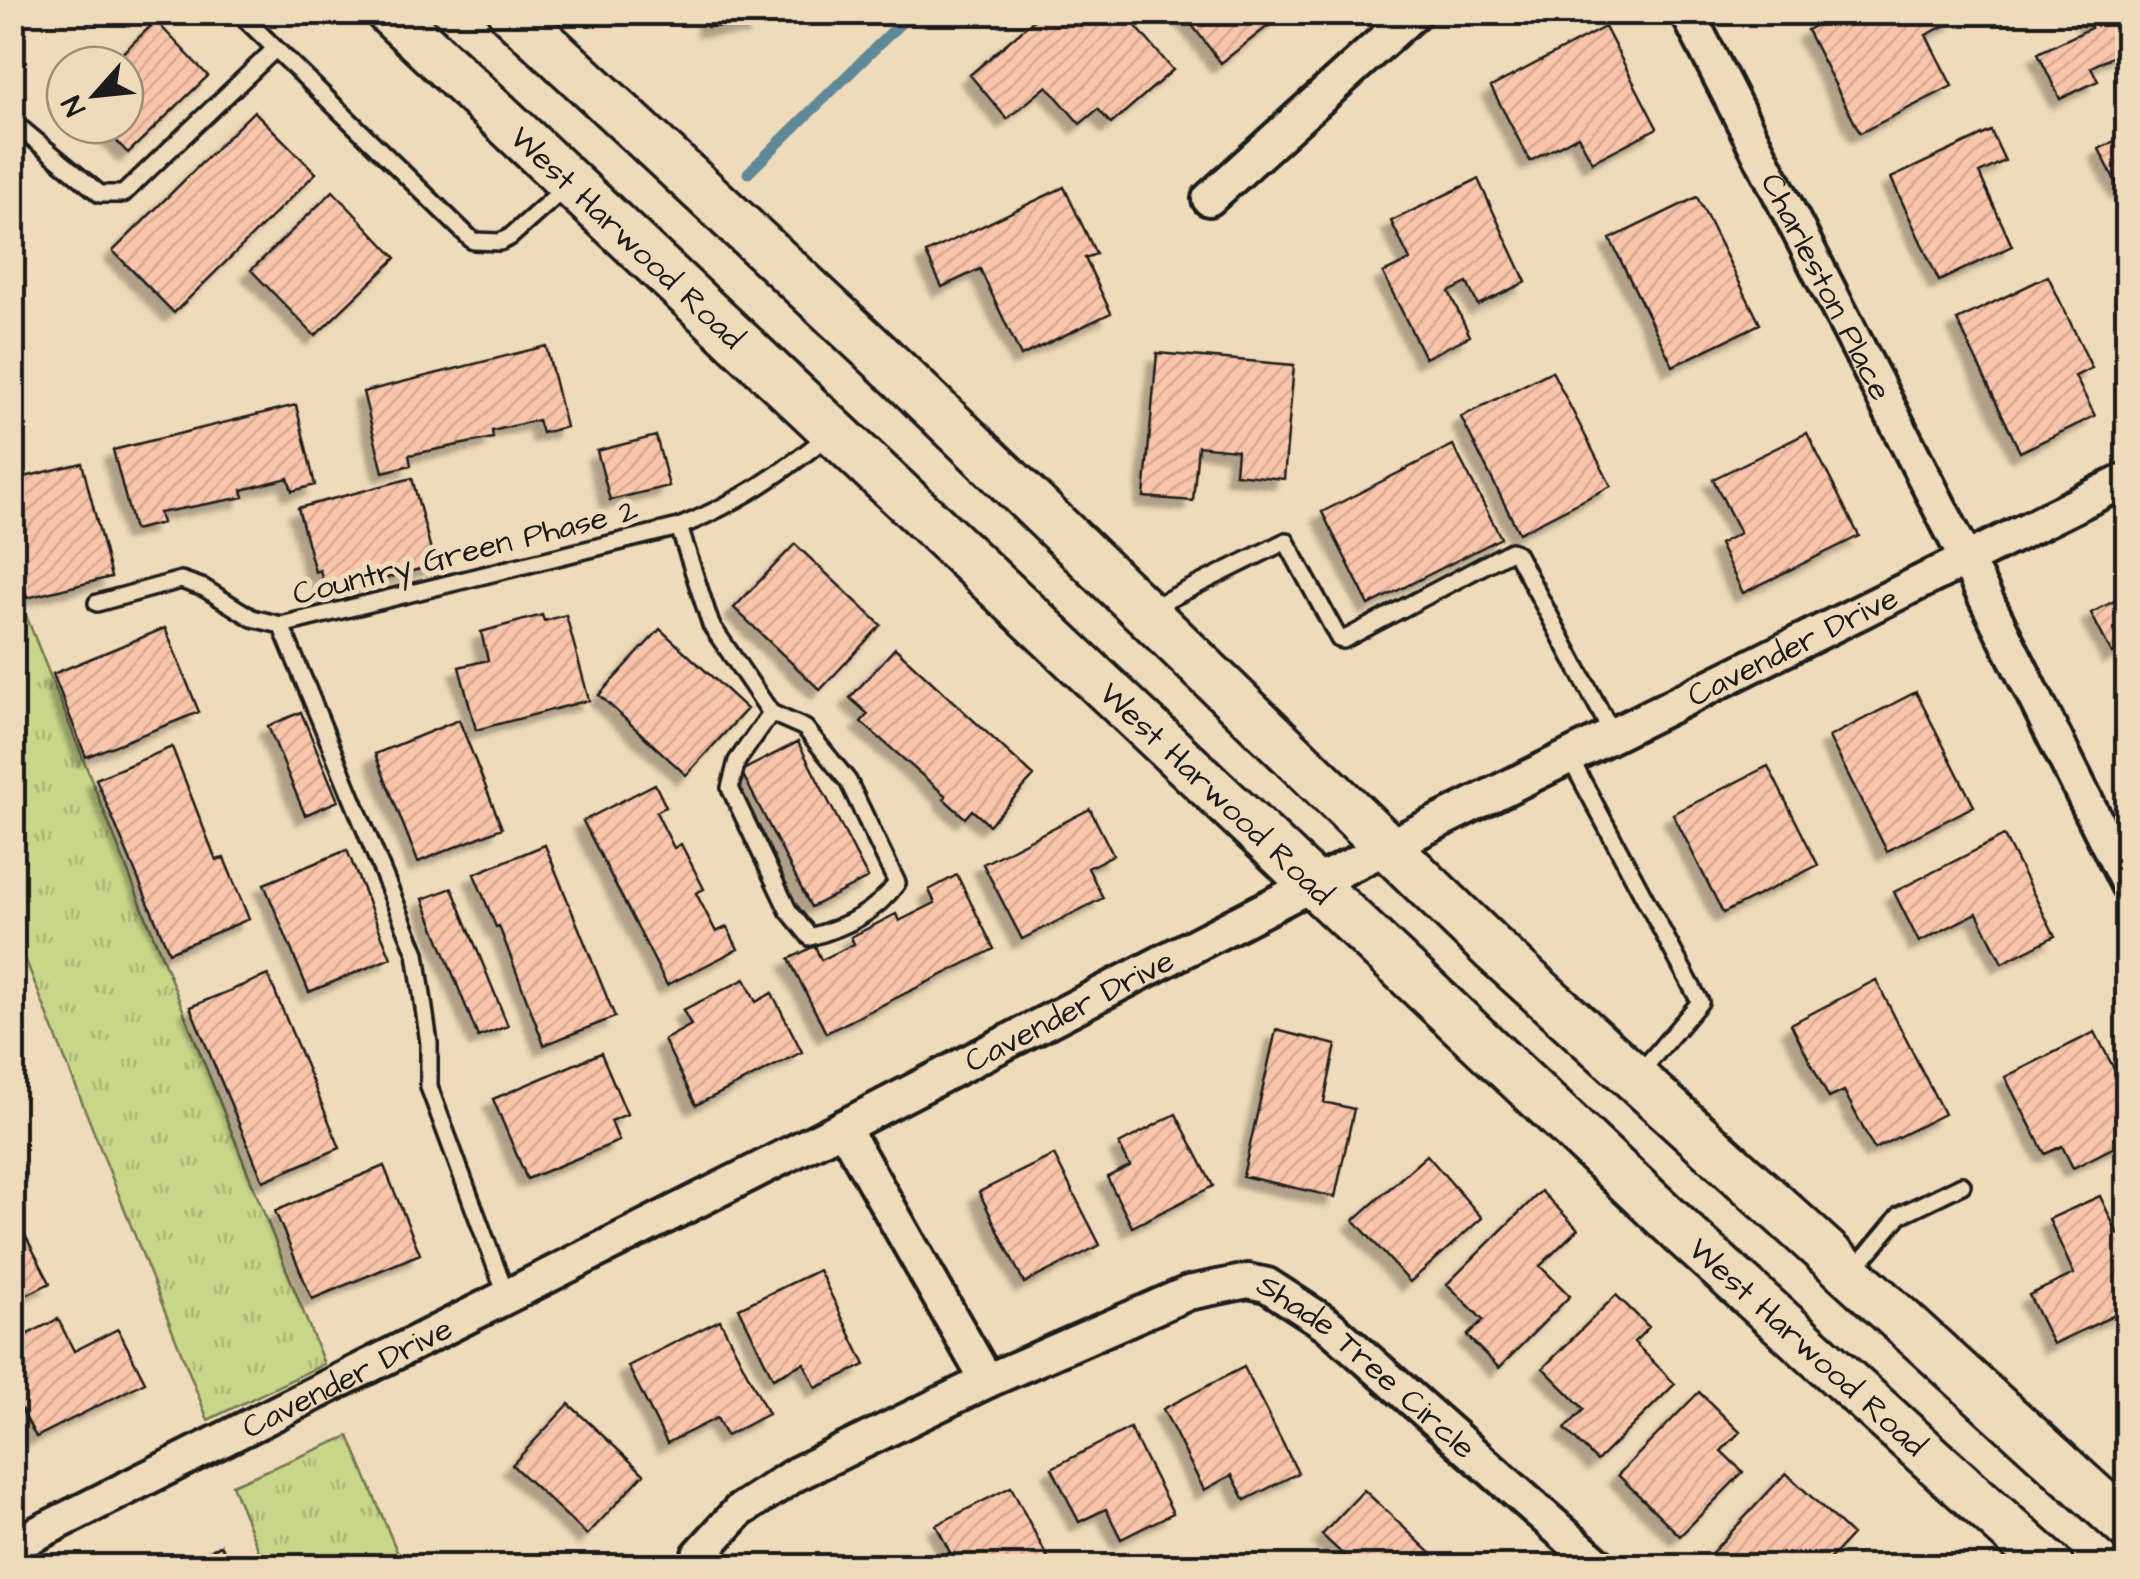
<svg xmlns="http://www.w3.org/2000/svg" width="2140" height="1579" font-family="'Architects Daughter',sans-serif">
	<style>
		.grass { fill: url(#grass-tufts); stroke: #727852; stroke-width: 2.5 }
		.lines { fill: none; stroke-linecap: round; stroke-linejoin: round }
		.stream { stroke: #5d8998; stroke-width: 11 }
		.building { fill: url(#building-hatch); stroke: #1c1c1c; stroke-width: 2.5; filter: url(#shadow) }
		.service-casing { stroke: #1c1c1c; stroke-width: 22 }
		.minor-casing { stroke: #1c1c1c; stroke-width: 40 }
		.secondary-casing { stroke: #1c1c1c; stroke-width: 52 }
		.service { stroke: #efdbb9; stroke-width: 15 }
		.minor { stroke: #efdbb9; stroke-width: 32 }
		.secondary { stroke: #efdbb9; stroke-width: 45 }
		.labels { text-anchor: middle; stroke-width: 10; stroke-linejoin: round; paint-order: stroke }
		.street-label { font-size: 32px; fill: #1c1c1c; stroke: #efdbb9 }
	</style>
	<defs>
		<pattern id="grass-tufts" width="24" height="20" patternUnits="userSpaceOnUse" patternTransform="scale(2.5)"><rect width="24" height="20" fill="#c9d588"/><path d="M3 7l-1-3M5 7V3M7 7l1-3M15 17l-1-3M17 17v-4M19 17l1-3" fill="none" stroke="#acb675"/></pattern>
		<pattern id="building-hatch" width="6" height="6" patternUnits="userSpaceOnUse" patternTransform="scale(2.5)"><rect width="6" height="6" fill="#f9c5aa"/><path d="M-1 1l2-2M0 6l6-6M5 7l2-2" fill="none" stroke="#d5a992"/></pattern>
		<filter id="shadow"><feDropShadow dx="-9" dy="9" stdDeviation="2.5" flood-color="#0004"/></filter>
	</defs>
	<rect width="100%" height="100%" fill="#efdbb9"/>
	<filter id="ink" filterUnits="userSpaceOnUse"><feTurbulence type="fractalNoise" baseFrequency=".01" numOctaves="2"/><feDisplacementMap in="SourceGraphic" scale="20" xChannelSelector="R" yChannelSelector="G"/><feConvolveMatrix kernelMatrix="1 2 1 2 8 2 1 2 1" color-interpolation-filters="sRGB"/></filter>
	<g filter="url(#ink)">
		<!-- grass -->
		<path class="grass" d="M12,580l312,784 -116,56 -195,-492z
			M349,1436l54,130h-138l-33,-81z"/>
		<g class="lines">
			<!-- stream -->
			<path class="stream" d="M748,173l164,-161"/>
		</g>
		<!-- building -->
		<path class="building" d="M706,12h50l1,13 -50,2z
			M1043,12h37l11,13 14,-13h19l49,58 -62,54 -13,-15 -18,15 -33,-38 -40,33 -37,-44z
			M1182,12h104l-65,51z
			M1841,12h114l3,7 -32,16 26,51 -92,47 -53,-103z
			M2083,12h45v37l-37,18 7,14 -38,18 -22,-46 53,-25z
			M156,21l52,55 -80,77 -27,-28h24v-60h-15z
			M1605,27l52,101 -65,34 -14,-26 -48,25 -39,-74z
			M254,111l62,62 -142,140 -61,-62z
			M1991,131l14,30 -26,12 33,73 -73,35 -48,-103z
			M2128,134v52l-8,4 -21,-41z
			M1478,179l48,103 -48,23 -11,-22 -18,9 21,44 -45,22 -42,-85 27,-13 -19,-39z
			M1064,187l32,67 -11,4 26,55 -90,43 -41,-87 -38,18 -16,-34z
			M333,191l63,67 -81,78 -64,-66z
			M1697,197l63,127 -87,42 -63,-127z
			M2048,276l44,92 -17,8 20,40 -75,36 -63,-132z
			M546,346l20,81 -24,6 -4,-13 -46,11 1,7 -84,17 2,10 -28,7 -20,-80z
			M1157,353l137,12 -10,114 -49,-5 2,-24 -39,-4 -5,55 -49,-4z
			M1552,371l59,115 -92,47 -58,-116z
			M296,405l19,80 -23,6 -4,-13 -46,12 2,7 -85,16 3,10 -28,7 -21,-80z
			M1807,433l52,103 -116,57 -24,-49 21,-11 -27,-54z
			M656,436l13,50 -59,14 -13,-49z
			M1453,445l48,93 -132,67 -47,-93z
			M82,463l29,114 -84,21 -7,-29 -5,1 -3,-11v-79z
			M412,478l23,87 -109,29 -6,-24 -5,2 -17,-64z
			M795,544l86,81 -61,65 -86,-82z
			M2128,594v52l-16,8 -21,-41z
			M542,615l2,6 22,-6 23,85 -113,30 -17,-63 29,-7 -7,-28z
			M165,628l34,84 -113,45 -33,-83z
			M660,629l87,80 -61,66 -87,-80z
			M895,648l139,128 -45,49 -17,-15 -7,8 -21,-19 2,-3 -85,-74 7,-8 -18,-16z
			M1916,692l58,114 -87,45 -58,-114z
			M301,712l37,89 -33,14 -37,-89z
			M459,720l43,108 -84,34 -43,-108z
			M798,742l70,136 -57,29 -70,-136z
			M172,747l44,113 8,-2 25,61 -80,33 -73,-173z
			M1768,766l50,99 -95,48 -50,-99z
			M655,784l11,23 -10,5 18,36 7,-4 23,45 -8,4 20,39 11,-5 11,22 -71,36 -84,-164z
			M1090,809l23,46 -25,13 15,30 -81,41 -39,-75z
			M2004,836l51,100 -53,27 -25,-50 -58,29 -25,-50z
			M545,845l70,172 -71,28 -45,-119 -3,1 -22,-53z
			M347,850l44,108 -82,34 -45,-108z
			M957,875l37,74 -168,84 -37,-74 26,-13 6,14 33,-16 -3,-7 45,-23 3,7 36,-18 -6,-13z
			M452,888l56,138 -30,11 -55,-138z
			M268,975l72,173 -77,33 -73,-174z
			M745,979l11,23 16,-9 30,59 -106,53 -32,-65 27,-15 -8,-15z
			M1876,980l68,134 -70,35 -30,-58 -15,7 -38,-74z
			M1276,1030l60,15 -12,57 30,7 -19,88 -92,-21z
			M2095,1032l33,64v44l-55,28 -11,-22 -17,8 -40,-77z
			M601,1053l26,61 -16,7 8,20 -92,38 -34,-80z
			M1176,1114l37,72 -81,41 -25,-50 23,-11 -11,-22z
			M1054,1155l46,90 -76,38 -45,-91z
			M1427,1155l55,63 -72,64 -56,-62z
			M384,1166l36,88 -108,45 -37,-88z
			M1541,1191l37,38 -38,37 30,30 -71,72 -32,-32 16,-16 -36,-36z
			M2100,1196l18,38 10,-5v80l-75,35 -24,-49 45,-21 -25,-55z
			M12,1210l38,73 -38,19z
			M819,1270l46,95 -49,23 -12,-25 -31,15 -34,-70z
			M1616,1295l33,32 -15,15 41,42 -78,77 -32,-32 19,-20 -41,-41z
			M58,1319l16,32 44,-22 27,53 -109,55 -24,-46v-49z
			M720,1320l48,94 -42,22 -9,-18 -50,25 -39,-77z
			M1244,1367l54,106 -53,27 -13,-25 -28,15 -41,-81z
			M1699,1392l41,40 -19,19 22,21 -63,64 -62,-61z
			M569,1404l75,70 -57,61 -75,-70z
			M1130,1428l43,85 -52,26 -15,-30 -27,13 -27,-54z
			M1786,1473l66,62 -29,31h-103l-11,-10z
			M1011,1487l41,79h-95l-21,-41z
			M1364,1490l69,65 -11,11h-67l-33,-31z
			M221,1545l11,21h-52z"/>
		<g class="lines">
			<defs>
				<path id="service" d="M238,12l235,229 27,1 10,-5 57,-51
					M12,121l88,73h23l152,-145
					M679,527l32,98 60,88 34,15 43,53 49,102c-22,30 -51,44 -87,54l-22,-27 -58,-122 7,-27 34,-48
					M97,603l84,-23 23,8 48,30 29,7 398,-98c62,-26 99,-51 151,-93
					M1149,609l137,-68 53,98 4,1 168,-89 5,2 97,182
					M281,625l135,328 13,90v44l78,210
					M1569,756l131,246 -62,73
					M1853,1271l47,-56 62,-30"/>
				<g id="minor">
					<path id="s1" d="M1687,12l279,547 162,326"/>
					<path d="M1209,199l206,-187"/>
					<path d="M843,1127l144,254"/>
					<path id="s2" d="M12,1546l831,-419 470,-243 815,-405"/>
					<path id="s3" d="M695,1566l4,-11 40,-44 57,-37 191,-93 201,-88 60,-12 19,4 60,39 273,242"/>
				</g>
				<g id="secondary">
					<path id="s4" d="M389,12l1296,1223 365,331"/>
					<path d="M511,12l390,364 593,574 634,577"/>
				</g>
			</defs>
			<!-- service casing -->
			<use href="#service" class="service-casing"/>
			<!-- minor casing -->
			<use href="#minor" class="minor-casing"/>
			<!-- secondary casing -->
			<use href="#secondary" class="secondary-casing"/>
			<!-- service -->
			<use href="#service" class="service"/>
			<!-- minor -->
			<use href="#minor" class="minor"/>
			<!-- secondary -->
			<use href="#secondary" class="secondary"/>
		</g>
	</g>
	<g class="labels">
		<!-- street labels -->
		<g class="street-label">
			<text dy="11" stroke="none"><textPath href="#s4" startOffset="328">West Harwood Road</textPath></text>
			<text dy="11" stroke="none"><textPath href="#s1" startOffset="308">Charleston Place</textPath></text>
			<text transform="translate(465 551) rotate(-14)" y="11">Country Green Phase 2</text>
			<text dy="11" stroke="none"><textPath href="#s2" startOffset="1995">Cavender Drive</textPath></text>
			<text dy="11" stroke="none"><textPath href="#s4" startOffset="1138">West Harwood Road</textPath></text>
			<text dy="11" stroke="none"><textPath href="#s2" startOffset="1185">Cavender Drive</textPath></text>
			<text dy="11" stroke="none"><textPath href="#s4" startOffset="1948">West Harwood Road</textPath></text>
			<text dy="11" stroke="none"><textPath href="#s3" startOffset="780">Shade Tree Circle</textPath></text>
			<text dy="11" stroke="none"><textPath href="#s2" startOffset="375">Cavender Drive</textPath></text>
		</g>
	</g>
	<!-- margin -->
	<rect width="2140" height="1579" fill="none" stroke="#efdbb9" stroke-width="50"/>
	<rect x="25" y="25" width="2090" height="1529" fill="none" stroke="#1c1c1c" stroke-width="4" filter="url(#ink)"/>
	<!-- north arrow -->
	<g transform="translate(95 95) rotate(243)"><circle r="48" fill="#efdbb9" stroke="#9b8f7a" stroke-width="2.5"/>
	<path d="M0-8L18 38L0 25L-18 38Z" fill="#1c1c1c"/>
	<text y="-15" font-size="28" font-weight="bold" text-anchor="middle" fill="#1c1c1c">N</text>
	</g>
</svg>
